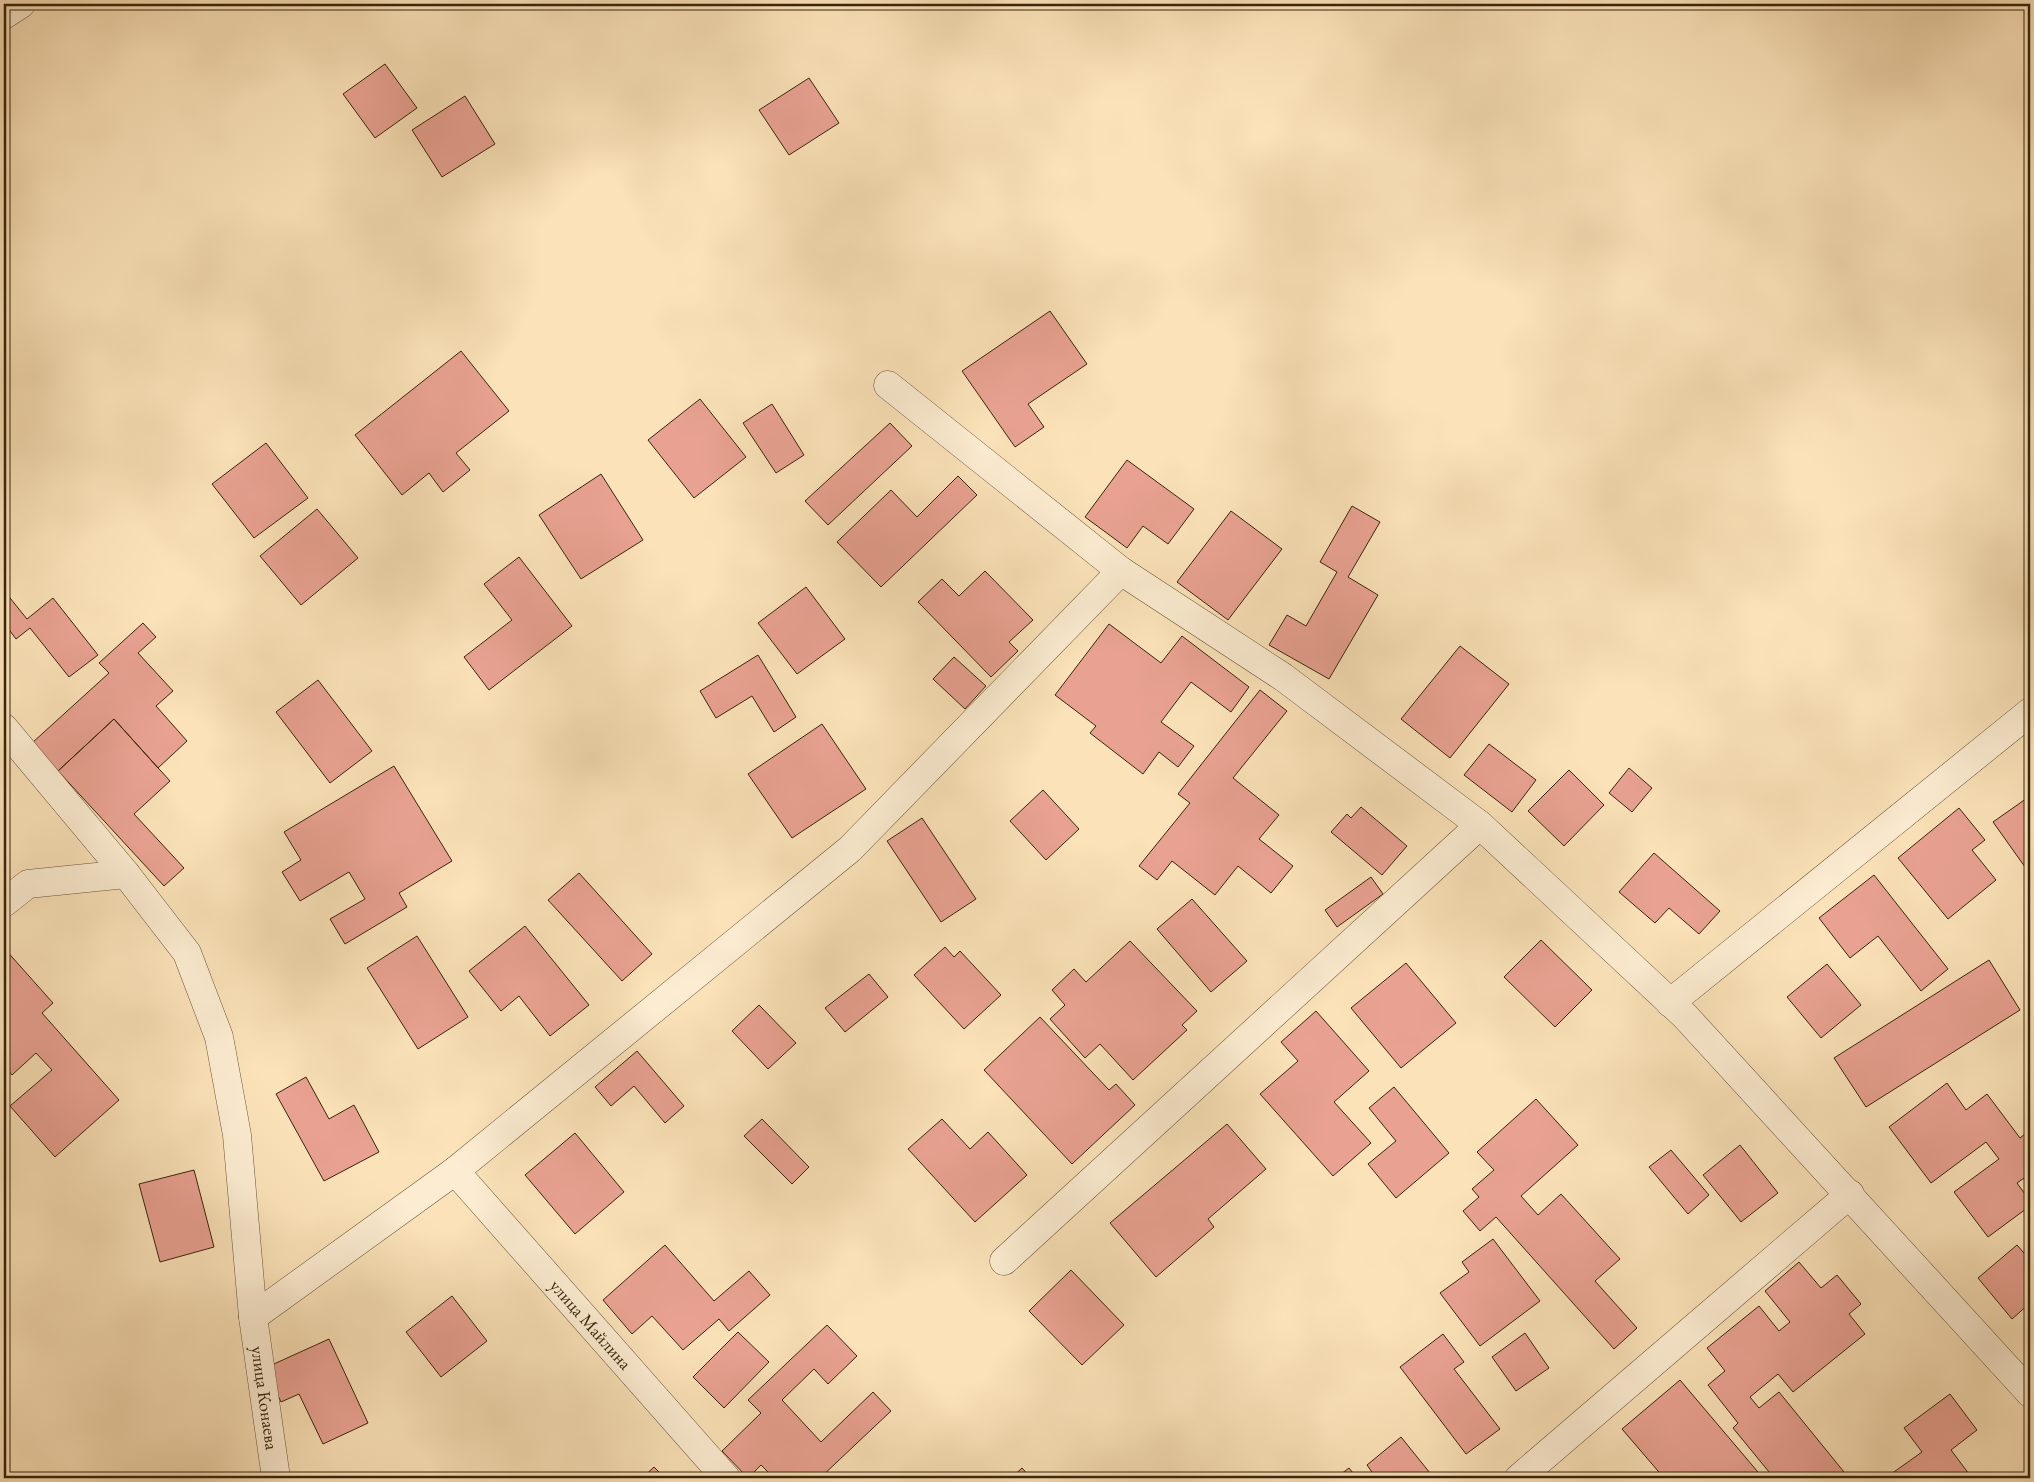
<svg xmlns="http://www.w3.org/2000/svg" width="2034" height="1482" font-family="'EB Garamond',serif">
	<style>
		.building { fill: #e9a292; stroke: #38250c }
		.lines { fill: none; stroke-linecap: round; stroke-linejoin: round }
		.street-casing { stroke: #695437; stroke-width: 29 }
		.street { stroke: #fcecd1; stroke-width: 28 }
		.labels { text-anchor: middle; stroke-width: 4; stroke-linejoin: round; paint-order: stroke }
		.street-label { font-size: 18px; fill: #38250c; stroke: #fcecd1 }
	</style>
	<rect width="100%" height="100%" fill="#fbe2b8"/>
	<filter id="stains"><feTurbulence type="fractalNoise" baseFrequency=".004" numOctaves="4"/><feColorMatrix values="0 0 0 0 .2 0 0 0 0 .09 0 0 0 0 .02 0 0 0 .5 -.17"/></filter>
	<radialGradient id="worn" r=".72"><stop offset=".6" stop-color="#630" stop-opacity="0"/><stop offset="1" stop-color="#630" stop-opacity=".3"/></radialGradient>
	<!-- building -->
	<path class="building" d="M385,64l32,44 -42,30 -32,-44z
		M809,78l30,45 -50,32 -30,-45z
		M465,96l30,48 -53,33 -30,-47z
		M1050,311l37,53 -59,40 16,23 -29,20 -53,-76z
		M461,351l48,60 -53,42 14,17 -27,22 -14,-19 -27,22 -47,-60z
		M700,399l46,58 -52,41 -46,-58z
		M772,404l32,51 -28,18 -33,-50z
		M890,423l22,23 -84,79 -23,-24z
		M266,443l42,55 -54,40 -42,-54z
		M1127,460l67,49 -26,35 -25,-18 -16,22 -42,-31z
		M601,474l42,66 -62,39 -42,-64z
		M958,476l19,19 -96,92 -44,-45 54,-52 26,27z
		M1352,506l28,16 -32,55 30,18 -49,84 -60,-34 18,-30 19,11 31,-54 -17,-10z
		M317,509l41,49 -57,47 -41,-49z
		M1231,511l51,38 -54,71 -51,-38z
		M519,557l53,69 -83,64 -25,-33 48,-37 -28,-36z
		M985,571l48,49 -24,22 9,9 -27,26 -73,-75 24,-23 17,17z
		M806,587l39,52 -48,35 -39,-51z
		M6,593l21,26 26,-21 45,57 -29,22 -39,-49 -14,11 -12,-16v-28z
		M143,623l13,14 -18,16 35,38 -17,15 31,35 -29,27 -44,-49 -56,52 -26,-28 77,-70 -10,-10z
		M1109,624l52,39 21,-27 67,51 -18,25 -40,-30 -30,40 33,24 -16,21 -19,-15 -16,22 -53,-41 6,-7 -41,-31z
		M1460,646l49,38 -59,74 -49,-39z
		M758,655l38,62 -22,15 -22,-36 -36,22 -16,-27z
		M954,657l32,29 -21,23 -32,-30z
		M318,680l54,71 -42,32 -54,-71z
		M1260,690l27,21 -54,67 46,37 -20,24 34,27 -22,27 -33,-27 -23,29 -43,-34 -15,19 -18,-14 51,-63 -12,-9z
		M114,719l56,62 -36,33 50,54 -20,18 -106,-115z
		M822,724l44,65 -74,49 -44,-64z
		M1489,744l47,36 -24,32 -48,-37z
		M394,766l58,95 -53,32 8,14 -62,37 -15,-25 35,-20 -16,-27 -49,29 -18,-29 19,-12 -17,-28z
		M1629,768l23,20 -20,24 -23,-19z
		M1569,770l35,35 -40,41 -36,-35z
		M1043,790l36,39 -33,31 -36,-39z
		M2030,796v78l-37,-52z
		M1361,807l46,39 -25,29 -51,-43 16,-18 4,4z
		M1959,808l26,32 -13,10 24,30 -48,39 -50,-61z
		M922,818l54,81 -35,23 -54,-81z
		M1654,853l66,58 -21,23 -30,-26 -14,15 -36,-31z
		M579,873l73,81 -30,27 -74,-81z
		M1874,875l74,94 -27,22 -43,-55 -28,22 -31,-40z
		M1371,877l12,17 -46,33 -12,-17z
		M1192,899l55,62 -36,31 -54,-63z
		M525,926l64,79 -39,31 -31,-40 -18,15 -32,-40z
		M417,936l51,81 -50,32 -51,-81z
		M1541,940l51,50 -37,37 -51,-50z
		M1130,941l67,70 -15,14 5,5 -54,50 -33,-36 -15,14 -35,-39 15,-14 -13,-15 22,-21 12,13z
		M945,947l9,10 6,-6 41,44 -37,34 -50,-54z
		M4,948l49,55 -11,10 77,87 -64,57 -45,-51 42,-36 -16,-17 -24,22 -8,-10z
		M1989,960l31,50 -154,97 -32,-49z
		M1406,963l50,60 -55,45 -50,-60z
		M1827,964l34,41 -40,33 -34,-41z
		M869,974l19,23 -43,35 -20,-24z
		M759,1005l37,38 -28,26 -36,-38z
		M1316,1011l53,60 -35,31 37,41 -38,33 -73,-82 38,-33 -17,-19z
		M1040,1017l69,73 7,-6 19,21 -63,59 -88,-94z
		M637,1051l47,55 -19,17 -31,-37 -23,20 -16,-19z
		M306,1077l23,42 25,-14 25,47 -55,29 -48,-87z
		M1947,1083l19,27 21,-16 33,44 10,-8v44l-13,9 13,18v5l-42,31 -34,-45 45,-33 -13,-17 -55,41 -42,-56z
		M1394,1087l55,66 -53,45 -28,-34 28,-23 -27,-33z
		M1536,1099l42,46 -57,51 17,19 23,-21 59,65 -25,22 42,47 -23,21 -118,-132 -16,14 -17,-20 16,-14 -7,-8 22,-19 -17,-18z
		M762,1119l47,48 -17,17 -48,-48z
		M942,1119l28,30 18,-17 39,43 -52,47 -67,-73z
		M1227,1124l39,45 -58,50 6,8 -58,50 -46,-54z
		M575,1133l49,59 -49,42 -50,-59z
		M1740,1145l38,48 -37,29 -38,-47z
		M1671,1150l38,45 -21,19 -39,-47z
		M194,1170l20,77 -54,15 -21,-78z
		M1493,1239l47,62 -60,45 -40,-53 29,-21 -7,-10z
		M665,1245l49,56 35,-30 21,24 -41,36 -10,-12 -36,31 -31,-34 -20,18 -29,-34z
		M2017,1245l13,15v43l-18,16 -34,-41z
		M1799,1262l22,26 16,-13 24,29 -12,10 16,20 -72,58 -15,-18 -28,23 9,11 20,-16 65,80 -8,6h-62l-41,-50 5,-5 -30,-38 17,-14 -18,-23 52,-42 20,25 11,-9 -25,-31z
		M1071,1270l53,55 -42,40 -53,-54z
		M452,1296l35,45 -46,36 -35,-45z
		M827,1325l30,31 -29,28 -14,-15 -32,31 39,42 52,-50 18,19 -71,67h-46l-13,-13 -13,13 -26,-27 39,-38 -13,-13z
		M738,1332l31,30 -45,46 -31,-31z
		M1525,1333l24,35 -33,23 -24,-34z
		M1443,1334l21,28 -10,7 46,60 -34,25 -66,-87z
		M329,1339l39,84 -45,21 -24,-50 -18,8 -16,-34z
		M1680,1380l83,98h-99l-42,-49z
		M1950,1394l27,36 -26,20 21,28h-77l-4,-4 31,-22 -18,-24z
		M1401,1437l33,41h-64l4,-3 -7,-10z
		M654,1467l11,11h-23z
		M1022,1468l9,10h-20z
		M1349,1468l8,10h-21z
		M2015,1472l5,6h-14z"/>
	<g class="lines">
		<defs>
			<g id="street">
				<path d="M4,15l17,-11"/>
				<path d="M888,385l233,186 162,106 197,148 205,191 345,377"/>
				<path id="s1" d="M4,728l122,146 61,79 32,84 18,98 16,182 23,161"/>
				<path d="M4,903l24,-19 98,-10"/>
				<path d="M1670,1003l360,-291"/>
				<path id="s2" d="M455,1171l271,307"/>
				<path d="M1004,1261l476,-436"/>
				<path d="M253,1317l202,-146 395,-322 271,-278"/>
				<path d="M1519,1478l331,-284"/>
			</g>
		</defs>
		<!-- street casing -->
		<use href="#street" class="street-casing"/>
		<!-- street -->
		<use href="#street" class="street"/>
	</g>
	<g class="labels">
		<!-- street labels -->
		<g class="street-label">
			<text dy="6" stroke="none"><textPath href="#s2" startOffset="205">улица Майлина</textPath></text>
			<text dy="6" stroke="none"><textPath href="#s1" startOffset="744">улица Конаева</textPath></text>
		</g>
	</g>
	<!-- margin -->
	<rect width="2034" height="1482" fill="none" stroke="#fbe2b8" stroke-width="20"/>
	<rect x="5" y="5" width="2024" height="1472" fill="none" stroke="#38250c" stroke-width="2.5"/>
	<rect x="10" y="10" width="2014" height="1462" fill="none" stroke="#38250c"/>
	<rect width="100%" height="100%" filter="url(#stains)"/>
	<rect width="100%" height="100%" fill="url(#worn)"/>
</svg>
